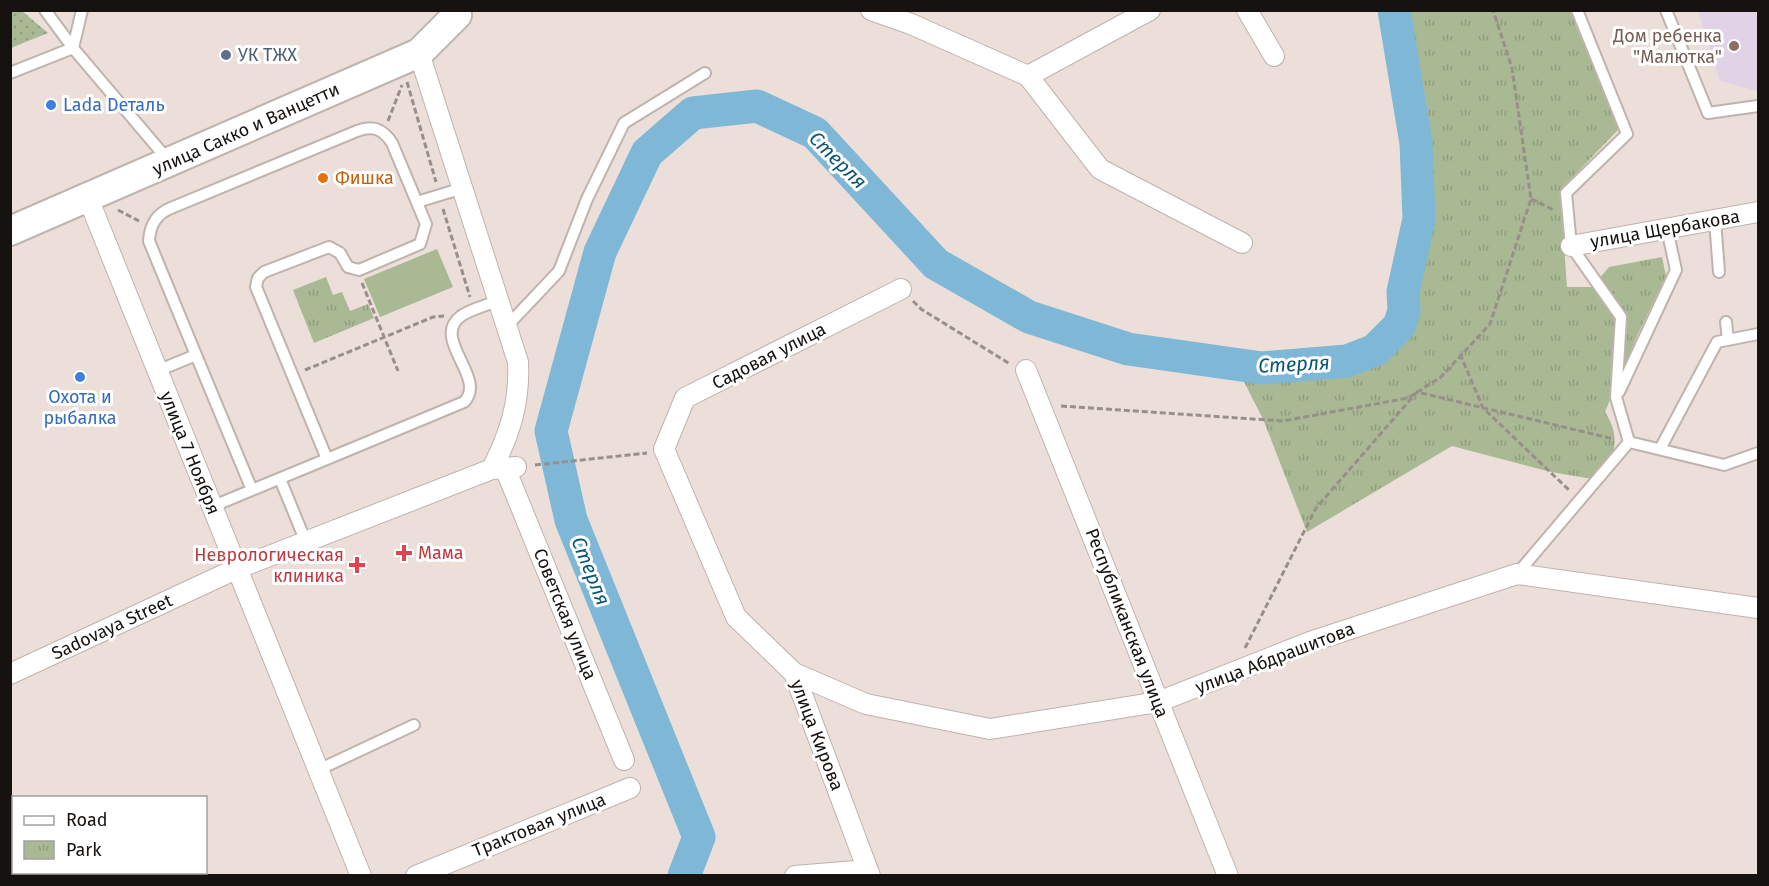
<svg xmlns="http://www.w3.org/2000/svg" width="1769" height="886" font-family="'Fira Sans',sans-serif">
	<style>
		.education { fill: #e1d2e5 }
		.grass { fill: url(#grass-dots) }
		.park { fill: url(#park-tufts) }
		.garden { fill: #a8b993 }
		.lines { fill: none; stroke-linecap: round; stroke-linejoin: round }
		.river { stroke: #7eb8d6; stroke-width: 33 }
		.lane-casing { stroke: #bfb3ad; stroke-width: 14 }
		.street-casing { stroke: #bfb3ad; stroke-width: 22 }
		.secondary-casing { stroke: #bfb3ad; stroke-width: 32 }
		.path { stroke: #988f8a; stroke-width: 3; stroke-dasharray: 6 3; stroke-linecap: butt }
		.lane { stroke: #fff; stroke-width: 10 }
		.street { stroke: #fff; stroke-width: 20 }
		.secondary { stroke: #fff; stroke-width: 28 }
		.education-dot { fill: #8d6e63; stroke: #fff; stroke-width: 2 }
		.service-dot { fill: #5c6f8a; stroke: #fff; stroke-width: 2 }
		.shop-dot { fill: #3f7fe0; stroke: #fff; stroke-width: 2 }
		.food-dot { fill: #e8710a; stroke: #fff; stroke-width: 2 }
		.health-dot { fill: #e0444e; stroke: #fff; stroke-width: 2 }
		.labels { text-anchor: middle; stroke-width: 6; stroke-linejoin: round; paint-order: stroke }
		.education-label { font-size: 18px; fill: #785e54; stroke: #fff; text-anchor: end }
		.service-label { font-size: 18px; fill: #4e5e75; stroke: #fff; text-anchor: start }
		.shop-label { font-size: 18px; fill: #366cbe; stroke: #fff; text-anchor: start }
		.street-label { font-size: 18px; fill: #16120f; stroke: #fff }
		.food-label { font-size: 18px; fill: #c56008; stroke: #fff; text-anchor: start }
		.health-label { font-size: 18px; fill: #be3a42; stroke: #fff; text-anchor: start }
		.water-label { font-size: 20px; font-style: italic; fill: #095774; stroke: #fff }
	</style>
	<defs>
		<pattern id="grass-dots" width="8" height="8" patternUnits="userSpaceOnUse" patternTransform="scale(1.5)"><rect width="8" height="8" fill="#a8b993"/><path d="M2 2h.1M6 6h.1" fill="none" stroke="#909e7e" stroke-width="1.8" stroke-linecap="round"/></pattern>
		<pattern id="park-tufts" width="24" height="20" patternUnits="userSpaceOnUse" patternTransform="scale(1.5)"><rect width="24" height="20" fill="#a8b993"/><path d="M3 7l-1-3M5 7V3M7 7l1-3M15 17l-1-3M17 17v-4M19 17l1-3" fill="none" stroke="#909e7e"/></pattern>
	</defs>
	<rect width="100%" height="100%" fill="#ecdfd9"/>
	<!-- education -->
	<path class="education" d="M1698,11h60v80l-38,-10z"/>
	<!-- grass -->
	<path class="grass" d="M11,10l11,1 26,22 -37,15z"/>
	<!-- park -->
	<path class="park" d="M1402,11h168l49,118 -59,61 7,97h25l17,-20 53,-10 4,19 -29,60 -32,76c17,26 8,42 -1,69l-53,-9 -99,-26 -145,86 -44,-113 -21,-41 106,-8 37,-14 26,-32 2,-37 16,-66 -1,-57z
		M326,277l7,18 9,-3 8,19 18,-7 6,14 -60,25 -21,-53z"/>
	<!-- garden -->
	<path class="garden" d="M437,249l16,38 -73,30 -16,-38z"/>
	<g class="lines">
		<!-- river -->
		<path class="river" d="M684,876l15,-39 -128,-317 -20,-89 49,-179 47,-99 46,-40 64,-7 58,27 121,131 93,53 99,32 134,19 85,-7 28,-11 24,-24 5,-15 -1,-19 16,-73 -3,-76 -22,-133"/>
		<defs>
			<path id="lane" d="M45,10l28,38 95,112
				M1666,10l42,103 50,-7
				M10,73l63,-25 9,-38
				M417,202l46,-14
				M1715,220l4,52
				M1726,322l2,18
				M508,325l51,-54 28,-72 37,-76 81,-50
				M157,371l39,-16 -47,-114c1,-16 7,-27 22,-33l186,-77c16,-6 26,-2 35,12l34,81 -6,20 -61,26 -11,-3 -8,-14 -11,-6 -65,25 -6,6 -2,9 71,172 -75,31 -56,-135
				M1619,392l57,-122 -9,-41
				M1629,442l95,23 34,-12
				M1660,449l57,-107 41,-8
				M327,459l137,-57c24,-24 -34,-63 -3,-86 10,-7 27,-11 38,-16
				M280,479l26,63
				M211,507l41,-17
				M1517,574l112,-132 -13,-45 5,-80 -50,-71 -5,-53 61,-59 -50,-124
				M318,770l96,-45"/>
			<path id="street" d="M871,10l40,14 117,52 72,93 142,74
				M1247,10l27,46
				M419,53l99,309c2,41 -8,71 -26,107
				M1028,76l122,-66
				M88,198l273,678
				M1571,246l187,-34
				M1026,370l202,506
				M505,468l119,292
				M794,673l72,31 124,25 168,-27 152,-60 207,-68 241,34
				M10,674l226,-105 256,-100 24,-2
				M416,876l214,-88
				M795,876l73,-6
				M870,876l-76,-203 -58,-56 -72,-168 21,-51 216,-109"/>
			<path id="secondary" d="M10,231l409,-178 38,-38 -2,-5"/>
		</defs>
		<!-- lane casing -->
		<use href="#lane" class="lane-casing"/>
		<!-- street casing -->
		<use href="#street" class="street-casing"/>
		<!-- secondary casing -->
		<use href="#secondary" class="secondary-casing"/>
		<!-- path -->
		<path class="path" d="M407,82l29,100
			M388,121l14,-36
			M1531,199l23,11
			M443,209l27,88
			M118,210l21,11
			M362,283l36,88
			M913,301l8,8 89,55
			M1460,354l23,54 86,82
			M305,370l128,-53 11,-1
			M1061,406l222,15 125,-23 33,-21 49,-53 41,-125 -19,-131 -19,-58
			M535,465l112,-12
			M1245,648l71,-140 101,-116 197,47"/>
		<!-- lane -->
		<use href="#lane" class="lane"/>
		<!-- street -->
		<use href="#street" class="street"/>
		<!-- secondary -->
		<use href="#secondary" class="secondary"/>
	</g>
	<!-- markers -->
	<circle class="education-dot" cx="1734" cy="46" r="6"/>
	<circle class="service-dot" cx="226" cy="55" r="6"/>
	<g class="shop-dot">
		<circle cx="51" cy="105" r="6"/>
		<circle cx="80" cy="377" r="6"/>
	</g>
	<circle class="food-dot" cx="323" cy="178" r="6"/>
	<g class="health-dot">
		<path d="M401 544h6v6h6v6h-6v6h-6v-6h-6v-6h6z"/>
		<path d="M354 556h6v6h6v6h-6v6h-6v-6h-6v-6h6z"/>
	</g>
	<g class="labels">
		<!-- education labels -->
		<g class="education-label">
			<text x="1722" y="42">Дом ребенка<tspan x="1722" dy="21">"Малютка"</tspan></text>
		</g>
		<!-- service labels -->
		<g class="service-label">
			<text x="238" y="61">УК ТЖХ</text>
		</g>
		<!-- shop labels -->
		<g class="shop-label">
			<text x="63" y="111">Lada Dеталь</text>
			<text x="80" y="403" text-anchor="middle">Охота и<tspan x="80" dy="21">рыбалка</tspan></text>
		</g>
		<!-- street labels -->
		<g class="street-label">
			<text transform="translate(246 129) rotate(-24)" y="6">улица Сакко и Ванцетти</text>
			<text transform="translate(1665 229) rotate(-10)" y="6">улица Щербакова</text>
			<text transform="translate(769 356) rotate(-27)" y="6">Садовая улица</text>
			<text transform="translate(190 453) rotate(68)" y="6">улица 7 Ноября</text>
			<text transform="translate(565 614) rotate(68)" y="6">Советская улица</text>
			<text transform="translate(1127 623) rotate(69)" y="6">Республиканская улица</text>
			<text transform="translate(112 627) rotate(-25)" y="6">Sadovaya Street</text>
			<text transform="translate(1275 658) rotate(-21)" y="6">улица Абдрашитова</text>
			<text transform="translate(817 735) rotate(69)" y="6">улица Кирова</text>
			<text transform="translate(539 825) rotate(-22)" y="6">Трактовая улица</text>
		</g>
		<!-- food labels -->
		<g class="food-label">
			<text x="335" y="184">Фишка</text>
		</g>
		<!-- health labels -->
		<g class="health-label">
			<text x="418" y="559">Мама</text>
			<text x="344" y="561" text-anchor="end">Неврологическая<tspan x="344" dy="21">клиника</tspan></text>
		</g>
		<!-- water labels -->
		<g class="water-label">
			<text transform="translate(838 160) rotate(45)" y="7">Стерля</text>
			<text transform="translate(1294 364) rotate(-3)" y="7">Стерля</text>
			<text transform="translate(591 571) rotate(68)" y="7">Стерля</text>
		</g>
	</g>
	<!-- border -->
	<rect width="1769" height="886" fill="none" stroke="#16120f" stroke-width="24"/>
	<!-- legend -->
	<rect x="12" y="796" width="195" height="78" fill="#ffffff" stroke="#a2a09f" stroke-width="1.5"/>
	<rect x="24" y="816" width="30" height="9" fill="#ffffff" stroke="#a2a09f" stroke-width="1.5"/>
	<text x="66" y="826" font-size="18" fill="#16120f">Road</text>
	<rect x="24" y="841" width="30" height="18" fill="url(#park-tufts)" stroke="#a2a09f" stroke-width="1.5"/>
	<text x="66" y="856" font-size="18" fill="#16120f">Park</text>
</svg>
